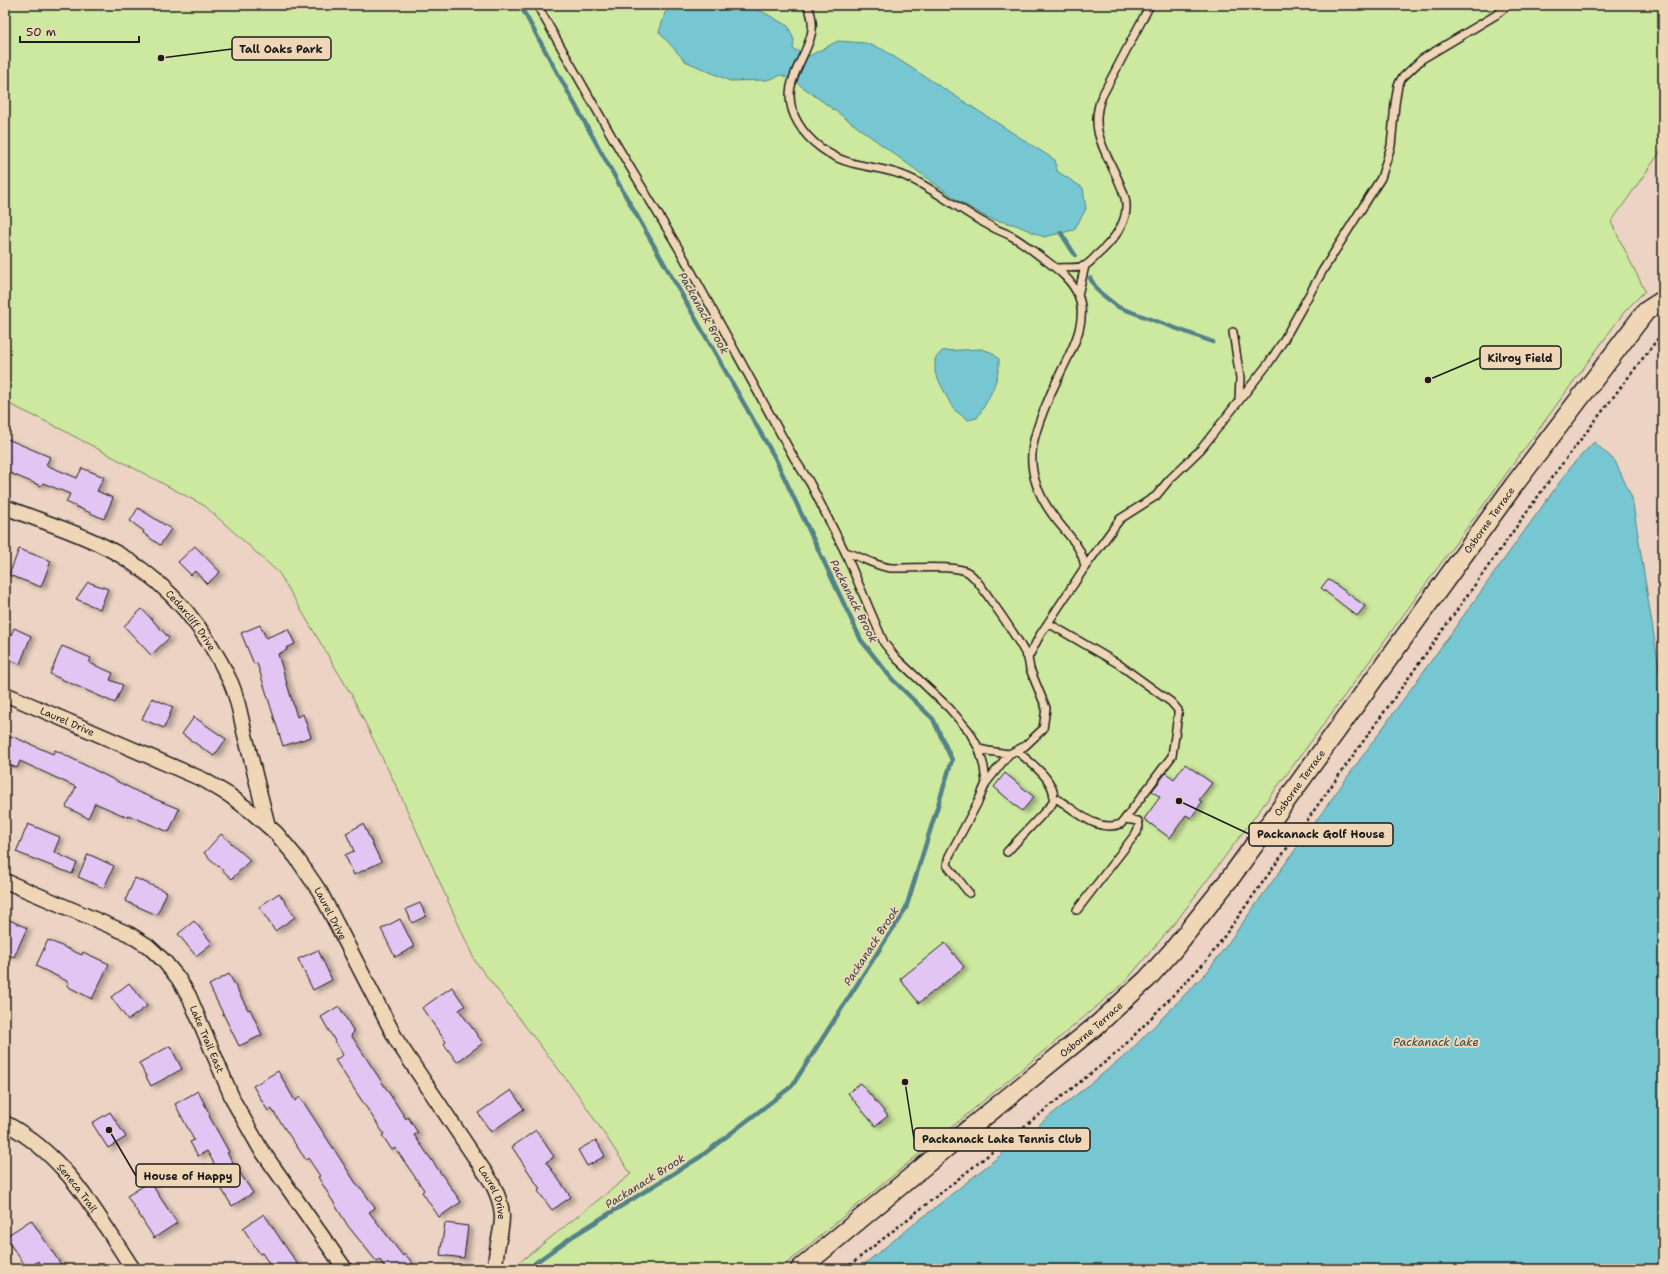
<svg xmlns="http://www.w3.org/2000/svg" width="1668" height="1274" font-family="'Shantell Sans',sans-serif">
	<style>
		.green { fill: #cde99f; stroke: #74825e }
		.water { fill: #77c7d2; stroke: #538389 }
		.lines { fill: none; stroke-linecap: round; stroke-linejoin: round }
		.stream { stroke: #538389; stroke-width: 4.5 }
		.building { fill: #e2c5f3; stroke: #1c1c1c; filter: url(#shadow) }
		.service-casing { stroke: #1c1c1c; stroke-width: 10 }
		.minor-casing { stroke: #1c1c1c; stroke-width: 17 }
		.tertiary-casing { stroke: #1c1c1c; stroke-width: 21 }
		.path { stroke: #1c1c1c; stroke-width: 2.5; stroke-dasharray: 3 3; stroke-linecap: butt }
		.service { stroke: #efd6b7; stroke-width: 7 }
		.minor { stroke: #efd6b7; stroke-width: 14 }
		.tertiary { stroke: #efd6b7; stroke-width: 18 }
		.labels { text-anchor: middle; stroke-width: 4; stroke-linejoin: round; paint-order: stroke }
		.street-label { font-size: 10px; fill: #1c1c1c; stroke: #efd6b7 }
		.water-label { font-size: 11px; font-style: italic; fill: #33474a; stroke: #efd6b7 }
		.leader { fill: none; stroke: #1c1c1c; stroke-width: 1.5 }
		.callout-dot { fill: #1c1c1c; stroke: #efd6b7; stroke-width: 1.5 }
		.callout { fill: #efd6b7; stroke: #1c1c1c; stroke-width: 1.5 }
		.callout-label { font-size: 11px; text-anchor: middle; font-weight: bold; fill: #1c1c1c }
	</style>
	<defs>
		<filter id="shadow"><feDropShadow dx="4.5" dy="2.5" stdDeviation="2" flood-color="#0004"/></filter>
	</defs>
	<rect width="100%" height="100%" fill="#ecd3c3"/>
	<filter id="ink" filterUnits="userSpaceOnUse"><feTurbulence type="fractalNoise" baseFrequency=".025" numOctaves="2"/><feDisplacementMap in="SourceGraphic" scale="8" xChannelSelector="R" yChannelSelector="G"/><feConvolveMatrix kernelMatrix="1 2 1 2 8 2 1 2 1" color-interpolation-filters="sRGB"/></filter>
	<g filter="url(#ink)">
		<!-- green -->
		<path class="green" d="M5,5h1658v143l-52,74 34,69 -20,20 -321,440 -126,168 -54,64 -73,62 -271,224h-269l120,-95 -54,-81 -102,-132 -75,-167 -49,-100 -72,-121 -74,-67 -152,-81 -48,-23z"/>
		<!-- water -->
		<path class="water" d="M673,5h69l21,7 25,14 6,14 -1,9 16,7 29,-15 27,2 17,6 173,111 2,11 26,17 3,21 -12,21 -30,7 -28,-12 -28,-7 -31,-18 -157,-115 -18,-10 -15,5 -37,1 -45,-20 -26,-29 6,-19z
			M981,349l10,3 8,7c1,20 -11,42 -22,59l-9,2 -15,-11 -18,-36v-14l7,-8z
			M1594,442l21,19 17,37 31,195v576h-805l267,-213 83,-85 364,-506z"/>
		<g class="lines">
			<!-- stream -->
			<path class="stream" d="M520,5l100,181 155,272 86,182 31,39 41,40 19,41 -46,148 -114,178 -92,71 -127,79 -38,27 -2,6
				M1061,233l14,22
				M1090,278l8,13 20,16 95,35"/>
		</g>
		<!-- building -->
		<path class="building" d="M5,438l45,19 -4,8 31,13 5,-10 22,9 -7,14 16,7 -9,21 -38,-17 4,-8 -27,-11 -2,3 -36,-15z
			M138,508l33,21 -11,16 -17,-12 1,-2 -14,-10z
			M195,546l25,26 -13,12 -12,-13 -4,4 -13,-13z
			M19,549l32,12 -10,26 -32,-12z
			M1328,579l37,27 -8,10 -36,-28z
			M88,582l20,7 -8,20 -24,-10z
			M142,609l27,29 -18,17 -27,-29z
			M260,625l6,13 22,-9 7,15 -9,4 1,2 -9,4 19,63 6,-3 8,23 -28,9 -26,-83 -3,1 -13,-31z
			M14,628l17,8 -11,28 -15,-6v-9z
			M62,646l29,12 -2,5 24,10 -3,7 13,5 -8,18 -65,-29z
			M152,698l21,9 -9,21 -22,-9z
			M194,717l32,22 -12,17 -32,-22z
			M11,736l42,18 2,-4 83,42 41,17 -10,23 -41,-17 -1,2 -32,-14 -7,15 -22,-11 10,-20 -56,-26 -3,7 -12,-5v-12z
			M1185,764l27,19 -13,17 3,2 -11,16 -5,-3 -16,23 -26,-19 16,-22 -8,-6 14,-18 8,6z
			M1005,773l29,24 -12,14 -28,-24z
			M28,824l32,13 -6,15 23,11 -5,11 -56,-22z
			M363,824l18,38 -27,13 -9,-20 9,-4 -8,-18z
			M221,834l29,26 -18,19 -28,-26z
			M88,854l26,12 -10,22 -26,-11z
			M135,878l32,14 -10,23 -32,-14z
			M279,893l16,24 -20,14 -16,-24z
			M420,903l6,13 -14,7 -6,-14z
			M5,918l22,10 -13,29 -9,-4z
			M400,919l14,28 -19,10 -14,-28z
			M194,921l18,22 -16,13 -18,-22z
			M48,940l34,15 1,-3 26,12 -17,35 -25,-13 2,-4 -33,-16z
			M945,943l19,24 -45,36 -19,-24z
			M318,950l14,30 -19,10 -15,-31z
			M229,974l19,36 2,-1 12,26 -23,11 -30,-61z
			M129,983l18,23 -19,14 -17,-23z
			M452,987l13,19 -6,4 24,33 -26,19 -13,-18 2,-2 -24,-34z
			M339,1006l15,26 -3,3 55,84 2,-2 10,16 -4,2 47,67 -22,15 -17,-25 2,-2 -29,-42 -3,2 -10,-15 2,-1 -49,-74 8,-5 -22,-38z
			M170,1046l12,23 -31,17 -12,-23z
			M278,1071l17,30 5,-4 59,91h2l14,20 -6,4 34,44 2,-2 12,15h-31l-6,-9 -3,2 -29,-36 -30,-49 2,-1 -12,-18 -2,2 -35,-52 -3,3 -15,-25z
			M860,1083l28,33 -13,10 -27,-33z
			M511,1090l13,19 -33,23 -13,-19z
			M198,1091l12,24 -1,1 20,36 -2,1 26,40 -21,13 -14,-23 5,-4 -16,-28 -9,5 -8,-14 4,-2 -19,-36z
			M110,1112l16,25 -18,11 -16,-25z
			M536,1130l18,27 -8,5 25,35 -19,13 -14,-19 2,-2 -28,-42z
			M596,1140l9,16 -18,10 -9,-16z
			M150,1182l27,41 -23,15 -27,-42z
			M264,1214l17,26 20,29h-28l-11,-16 -2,1 -17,-26z
			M31,1220l33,49h-20l-5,-8 -12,7 -22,-31z
			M445,1223l23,3 -4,32 -24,-3z"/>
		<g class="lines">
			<defs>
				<path id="service" d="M537,5l78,137 64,107 115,209 16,25 35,69 39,91 12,15 53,50 20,23 10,18 5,18 2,16 -8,19 -29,54 -2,9 22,28
					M807,5c23,42 -38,69 -9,118 11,19 33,35 54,40 18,5 38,6 55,14 20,8 37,22 56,33 9,6 19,12 29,17 7,4 15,6 21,10 11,6 21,15 31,22 13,10 27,20 34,36 11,27 -7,56 -18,79 -9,18 -24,52 -27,71 -6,32 10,60 30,83 11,13 19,22 22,39l-45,68 -12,23 2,11 16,39 -3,21 -18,17 -16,8 -21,-3 -9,-2
					M1057,268c8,-1 19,1 27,-2 5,-2 9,-7 12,-10 16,-14 35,-35 29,-58 -10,-36 -40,-62 -23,-102l48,-91
					M1078,295l7,-29
					M1233,332l7,46 -1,22
					M845,552c16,4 29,14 46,16 18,1 66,-4 78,5 9,7 16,19 23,29 13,18 25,36 36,56
					M1085,567l35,-48 36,-23 13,-16 32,-31 67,-85 14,-21 41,-73 58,-92 10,-32 4,-42 3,-19 4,-7 20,-19 74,-44 12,-10
					M1048,623l69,40 54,39 7,8v5l-6,41 -51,68c-27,9 -45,-15 -66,-26
					M986,783l23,-29
					M1007,852l45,-48c9,-20 -21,-41 -35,-53
					M1077,910l60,-78 2,-6 -1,-5 -13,-2"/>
				<g id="minor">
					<path id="s1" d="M5,507c38,15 85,29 120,51 48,30 82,73 106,125 7,16 10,35 14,52 8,30 15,61 23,91"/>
					<path id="s2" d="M5,694l199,86 25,15 24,18 23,20 20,24 24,35 77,149 95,142c20,39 4,48 3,86"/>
					<path id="s3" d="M5,881l124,53 19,12 16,15 14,17 11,18 45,106 26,46 85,121"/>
					<path id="s4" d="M5,1123c62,33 91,90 128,146"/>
				</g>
				<g id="tertiary">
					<path id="s5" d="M800,1269l147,-122 150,-122 50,-46 26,-29 58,-73 283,-392 132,-174 17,-11"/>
				</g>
			</defs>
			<!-- service casing -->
			<use href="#service" class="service-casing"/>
			<!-- minor casing -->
			<use href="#minor" class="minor-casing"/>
			<!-- tertiary casing -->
			<use href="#tertiary" class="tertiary-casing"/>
			<!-- path -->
			<path class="path" d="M845,1269l274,-218 89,-92 341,-478 114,-149"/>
			<!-- service -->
			<use href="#service" class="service"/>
			<!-- minor -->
			<use href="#minor" class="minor"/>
			<!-- tertiary -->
			<use href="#tertiary" class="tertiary"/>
		</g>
	</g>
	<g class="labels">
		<!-- street labels -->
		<g class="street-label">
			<text dy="4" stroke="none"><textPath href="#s5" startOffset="1025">Osborne Terrace</textPath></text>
			<text dy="4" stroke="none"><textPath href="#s1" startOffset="222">Cedarcliff Drive</textPath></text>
			<text dy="4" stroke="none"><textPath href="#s2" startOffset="68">Laurel Drive</textPath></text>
			<text dy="4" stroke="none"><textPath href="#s5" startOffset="701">Osborne Terrace</textPath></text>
			<text dy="4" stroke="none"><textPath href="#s2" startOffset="404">Laurel Drive</textPath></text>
			<text dy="4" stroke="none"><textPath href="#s5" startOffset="377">Osborne Terrace</textPath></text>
			<text dy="4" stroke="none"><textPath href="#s3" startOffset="269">Lake Trail East</textPath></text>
			<text dy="4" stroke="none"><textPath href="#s4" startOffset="98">Seneca Trail</textPath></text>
			<text dy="4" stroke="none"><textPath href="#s2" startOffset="728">Laurel Drive</textPath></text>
		</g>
		<!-- water labels -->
		<g class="water-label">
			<text transform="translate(704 313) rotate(61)" y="4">Packanack Brook</text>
			<text transform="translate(854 601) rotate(63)" y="4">Packanack Brook</text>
			<text transform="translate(871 946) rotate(-57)" y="4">Packanack Brook</text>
			<text x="1436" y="1046">Packanack Lake</text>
			<text transform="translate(645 1181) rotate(-32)" y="4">Packanack Brook</text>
		</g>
	</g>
	<!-- callouts -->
	<path class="leader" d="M161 58L232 49M1428 380L1480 358M1179 801L1249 834M905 1082L914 1139M109 1130L136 1176"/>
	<g class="callout-dot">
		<circle cx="161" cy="58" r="4"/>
		<circle cx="1428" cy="380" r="4"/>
		<circle cx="1179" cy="801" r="4"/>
		<circle cx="905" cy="1082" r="4"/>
		<circle cx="109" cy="1130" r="4"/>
	</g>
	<g class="callout">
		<rect x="232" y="37" width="99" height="23" rx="4"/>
		<rect x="1480" y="346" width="81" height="23" rx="4"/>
		<rect x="1249" y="823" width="144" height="23" rx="4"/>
		<rect x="914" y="1128" width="176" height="23" rx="4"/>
		<rect x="136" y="1164" width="104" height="23" rx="4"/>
	</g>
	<g class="callout-label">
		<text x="281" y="53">Tall Oaks Park</text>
		<text x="1520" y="362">Kilroy Field</text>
		<text x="1321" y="838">Packanack Golf House</text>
		<text x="1002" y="1143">Packanack Lake Tennis Club</text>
		<text x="188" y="1180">House of Happy</text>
	</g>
	<!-- margin -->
	<rect width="1668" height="1274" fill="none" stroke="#efd6b7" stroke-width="20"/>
	<rect x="10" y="10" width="1648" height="1254" fill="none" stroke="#1c1c1c" stroke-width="1.5" filter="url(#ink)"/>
	<!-- scale -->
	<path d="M20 36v6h119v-6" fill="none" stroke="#1c1c1c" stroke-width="2"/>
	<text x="26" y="36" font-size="12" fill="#1c1c1c" stroke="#efd6b7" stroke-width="3" paint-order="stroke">50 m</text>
</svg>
